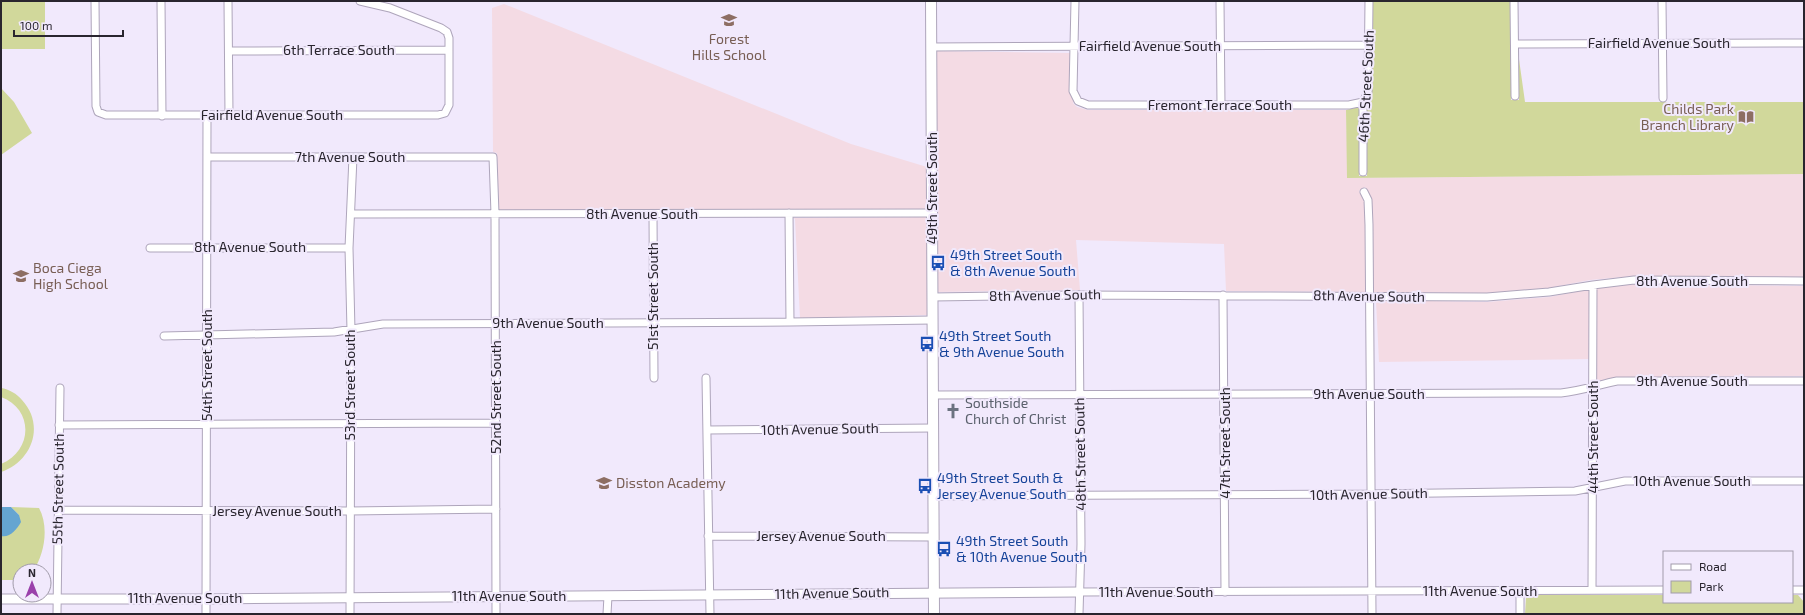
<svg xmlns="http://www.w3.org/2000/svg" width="1805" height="615" font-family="'Exo 2',sans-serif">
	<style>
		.industrial { fill: #f4dbe4 }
		.green { fill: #d1d89b }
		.water { fill: #65a5d1 }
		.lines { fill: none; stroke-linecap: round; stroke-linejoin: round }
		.minor-casing { stroke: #aea5bb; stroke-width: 9 }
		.tertiary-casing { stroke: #aea5bb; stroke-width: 11 }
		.secondary-casing { stroke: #aea5bb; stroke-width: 12 }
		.minor { stroke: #fff; stroke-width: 7 }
		.tertiary { stroke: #fff; stroke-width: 9 }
		.secondary { stroke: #fff; stroke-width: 10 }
		.labels { text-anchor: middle; stroke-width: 4; stroke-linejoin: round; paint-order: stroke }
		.education-label { font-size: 14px; fill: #785e54; stroke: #f1e9fc; text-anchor: start }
		.street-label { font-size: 14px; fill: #29252e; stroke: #f1e9fc }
		.transit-label { font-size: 14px; fill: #164399; stroke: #f1e9fc; text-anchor: start }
		.worship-label { font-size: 14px; fill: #5b616d; stroke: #f1e9fc; text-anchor: start }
	</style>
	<rect width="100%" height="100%" fill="#f1e9fc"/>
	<!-- industrial -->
	<path class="industrial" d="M504,4l347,140 76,23 1,42 -429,1 -2,-57 -4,-1 -1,-144z
		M935,51l136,2 -1,41 4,7 -1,2 4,4 11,3h258l2,68 456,-4v103l-170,-1 -44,4 -41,8 -62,5 -114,-1 -1,-93 -7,-12 -6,4 5,10 1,4 1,87 -140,-1 -2,-47 -148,-4 4,50 -144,2z
		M928,217l1,98 -129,3 -5,-99 -2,-1z
		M1634,284l170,2v90l-187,1 -20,4v-93z
		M1590,289v70l-211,3 -3,-61 -3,-1 114,2 62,-5z"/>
	<!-- green -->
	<path class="green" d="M1,1h44v48h-44z
		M1373,1h138v99h8l-1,-48 7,50h279v72l-457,4 -1,-68 13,-3v69h8v-71l5,-13z
		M1,88l13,14 18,31 -31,22z
		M1,388c8,1 16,6 21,12 24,26 9,62 -21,72v-8c32,-13 33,-55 0,-67z
		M11,507l28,1c10,18 6,46 -6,63h-13v9h-19v-44l18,-21z
		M1531,595h133v7h128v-7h6l6,7v12h-279l1,-17z"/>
	<!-- water -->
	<path class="water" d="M1,507h10l8,8 2,7c-4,7 -11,16 -20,14z"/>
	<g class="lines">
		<defs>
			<path id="minor" d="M95,1l1,105 2,6 8,3h332l7,-2 4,-8v-67l-2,-6 -6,-4 -51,-20 -30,-7
				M161,1l1,115
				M228,1l1,114
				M1075,1l-2,90 5,10 10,4h261l14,-3
				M1220,1l1,104
				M1514,1l1,95
				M1662,1l1,97
				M1515,44l289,-1
				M931,47l437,-2
				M229,51l220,-1
				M207,157h286l2,57 1,400
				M1363,172v-70l5,-10 1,-91
				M1364,192l4,8 1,25 3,389
				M789,213l1,109
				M351,214l581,-1
				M653,214l1,164
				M150,248h199
				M1223,295l2,297
				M933,297l146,-2 408,2 62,-5 44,-7 41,-5 170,1
				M164,336l170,-4 49,-8 407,-2 143,-2
				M706,378l4,236
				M933,395l628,-2c19,-2 37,-8 56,-12h187
				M59,425l437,-2
				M707,430l226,-2
				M934,496l436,-2 205,-3 50,-10h179
				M58,510l292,1 146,-2
				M708,536l226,1
				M1592,590l1,-305
				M1792,590h12
				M1520,591v23
				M1079,592l585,-2
				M57,614l3,-226
				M206,614l1,-499
				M350,614l1,-284 -2,-82 4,-91
				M607,614l1,-18
				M1079,614l2,-70 -2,-249"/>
			<path id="tertiary" d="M1,599h205l873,-7"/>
			<path id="secondary" d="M931,1l3,613"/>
		</defs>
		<!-- minor casing -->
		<use href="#minor" class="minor-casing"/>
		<!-- tertiary casing -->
		<use href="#tertiary" class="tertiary-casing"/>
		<!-- secondary casing -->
		<use href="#secondary" class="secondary-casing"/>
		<!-- minor -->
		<use href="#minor" class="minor"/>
		<!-- tertiary -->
		<use href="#tertiary" class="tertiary"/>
		<!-- secondary -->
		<use href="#secondary" class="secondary"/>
	</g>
	<!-- icons -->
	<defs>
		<symbol id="school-bare" viewBox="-9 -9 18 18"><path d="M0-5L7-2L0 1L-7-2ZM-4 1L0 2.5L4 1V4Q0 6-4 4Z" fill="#8d6e63" stroke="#f1e9fc" stroke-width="2.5" paint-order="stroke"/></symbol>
		<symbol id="library-bare" viewBox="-9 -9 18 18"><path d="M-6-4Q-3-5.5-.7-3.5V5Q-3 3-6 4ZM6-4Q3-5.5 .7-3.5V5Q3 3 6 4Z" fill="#8d6e63" stroke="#f1e9fc" stroke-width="2.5" paint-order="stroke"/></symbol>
		<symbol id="bus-bare" viewBox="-9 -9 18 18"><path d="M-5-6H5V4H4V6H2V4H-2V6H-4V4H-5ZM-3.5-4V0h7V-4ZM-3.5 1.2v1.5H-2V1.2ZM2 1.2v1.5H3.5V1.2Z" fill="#1a4fb4" stroke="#f1e9fc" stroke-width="2.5" paint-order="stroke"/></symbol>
		<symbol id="church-bare" viewBox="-9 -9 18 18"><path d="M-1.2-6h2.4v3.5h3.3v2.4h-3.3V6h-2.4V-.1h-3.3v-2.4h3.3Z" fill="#6b7280" stroke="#f1e9fc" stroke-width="2.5" paint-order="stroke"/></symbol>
	</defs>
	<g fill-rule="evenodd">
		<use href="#school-bare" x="718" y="9" width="22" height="22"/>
		<use href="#library-bare" x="1735" y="106" width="22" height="22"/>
		<use href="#bus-bare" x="927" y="252" width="22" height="22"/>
		<use href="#school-bare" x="10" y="265" width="22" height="22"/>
		<use href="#bus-bare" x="916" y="333" width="22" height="22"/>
		<use href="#church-bare" x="942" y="400" width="22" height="22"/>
		<use href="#school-bare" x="593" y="472" width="22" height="22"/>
		<use href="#bus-bare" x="914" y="475" width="22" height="22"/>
		<use href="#bus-bare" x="933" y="538" width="22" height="22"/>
	</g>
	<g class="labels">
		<!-- education labels -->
		<g class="education-label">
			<text x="729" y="44" text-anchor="middle">Forest<tspan x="729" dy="16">Hills School</tspan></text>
			<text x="1734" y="114" text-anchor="end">Childs Park<tspan x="1734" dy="16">Branch Library</tspan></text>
			<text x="33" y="273">Boca Ciega<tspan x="33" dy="16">High School</tspan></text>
			<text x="616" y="488">Disston Academy</text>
		</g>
		<!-- street labels -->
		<g class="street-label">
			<text x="1659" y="48">Fairfield Avenue South</text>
			<text x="1150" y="51">Fairfield Avenue South</text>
			<text x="339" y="55">6th Terrace South</text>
			<text transform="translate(1366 86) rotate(-87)" y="5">46th Street South</text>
			<text x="1220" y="110">Fremont Terrace South</text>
			<text x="272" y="120">Fairfield Avenue South</text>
			<text x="350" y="162">7th Avenue South</text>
			<text transform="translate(932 188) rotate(-90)" y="5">49th Street South</text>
			<text x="642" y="219">8th Avenue South</text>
			<text x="250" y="252">8th Avenue South</text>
			<text x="1692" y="286">8th Avenue South</text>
			<text transform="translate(1045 295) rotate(-1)" y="5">8th Avenue South</text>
			<text transform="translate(653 296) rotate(-90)" y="5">51st Street South</text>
			<text transform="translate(1369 296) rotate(1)" y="5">8th Avenue South</text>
			<text x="548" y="328">9th Avenue South</text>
			<text transform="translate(207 365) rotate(-90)" y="5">54th Street South</text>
			<text x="1692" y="386">9th Avenue South</text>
			<text transform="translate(350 385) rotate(-90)" y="5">53rd Street South</text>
			<text x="1369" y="399">9th Avenue South</text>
			<text transform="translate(496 397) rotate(-90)" y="5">52nd Street South</text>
			<text transform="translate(820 429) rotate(-1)" y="5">10th Avenue South</text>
			<text transform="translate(1593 437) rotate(-90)" y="5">44th Street South</text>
			<text transform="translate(1225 443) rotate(-90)" y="5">47th Street South</text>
			<text transform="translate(1080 454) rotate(-91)" y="5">48th Street South</text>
			<text x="1692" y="486">10th Avenue South</text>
			<text transform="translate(58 489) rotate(-89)" y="5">55th Street South</text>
			<text transform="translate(1369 494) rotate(-1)" y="5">10th Avenue South</text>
			<text x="277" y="516">Jersey Avenue South</text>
			<text x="821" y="541">Jersey Avenue South</text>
			<text x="1480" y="596">11th Avenue South</text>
			<text x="1156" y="597">11th Avenue South</text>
			<text transform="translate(832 593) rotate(-1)" y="5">11th Avenue South</text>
			<text x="509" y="601">11th Avenue South</text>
			<text x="185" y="603">11th Avenue South</text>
		</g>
		<!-- transit labels -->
		<g class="transit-label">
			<text x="950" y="260">49th Street South<tspan x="950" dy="16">&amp; 8th Avenue South</tspan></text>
			<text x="939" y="341">49th Street South<tspan x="939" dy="16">&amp; 9th Avenue South</tspan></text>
			<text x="937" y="483">49th Street South &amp;<tspan x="937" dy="16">Jersey Avenue South</tspan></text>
			<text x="956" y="546">49th Street South<tspan x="956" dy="16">&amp; 10th Avenue South</tspan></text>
		</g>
		<!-- worship labels -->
		<g class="worship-label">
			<text x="965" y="408">Southside<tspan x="965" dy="16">Church of Christ</tspan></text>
		</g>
	</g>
	<!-- border -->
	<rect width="1805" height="615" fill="none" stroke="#29252e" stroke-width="4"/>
	<!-- legend -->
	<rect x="1663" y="551" width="130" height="52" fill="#f1e9fc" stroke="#a19baa"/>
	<rect x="1671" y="564" width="20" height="6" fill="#ffffff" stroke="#a19baa"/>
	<text x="1699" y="571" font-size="12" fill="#29252e">Road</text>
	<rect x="1671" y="581" width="20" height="12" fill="#d1d89b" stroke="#a19baa"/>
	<text x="1699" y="591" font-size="12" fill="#29252e">Park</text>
	<!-- north arrow -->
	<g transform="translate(32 583)"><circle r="19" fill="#f1e9fc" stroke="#a19baa"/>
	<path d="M0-3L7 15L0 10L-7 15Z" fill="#9a40ab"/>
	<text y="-6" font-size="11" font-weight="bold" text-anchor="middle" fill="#29252e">N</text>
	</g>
	<!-- scale -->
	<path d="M14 30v6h109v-6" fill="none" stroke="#29252e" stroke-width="2"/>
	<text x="20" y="30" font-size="12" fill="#29252e" stroke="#f1e9fc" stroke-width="3" paint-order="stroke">100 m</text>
</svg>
